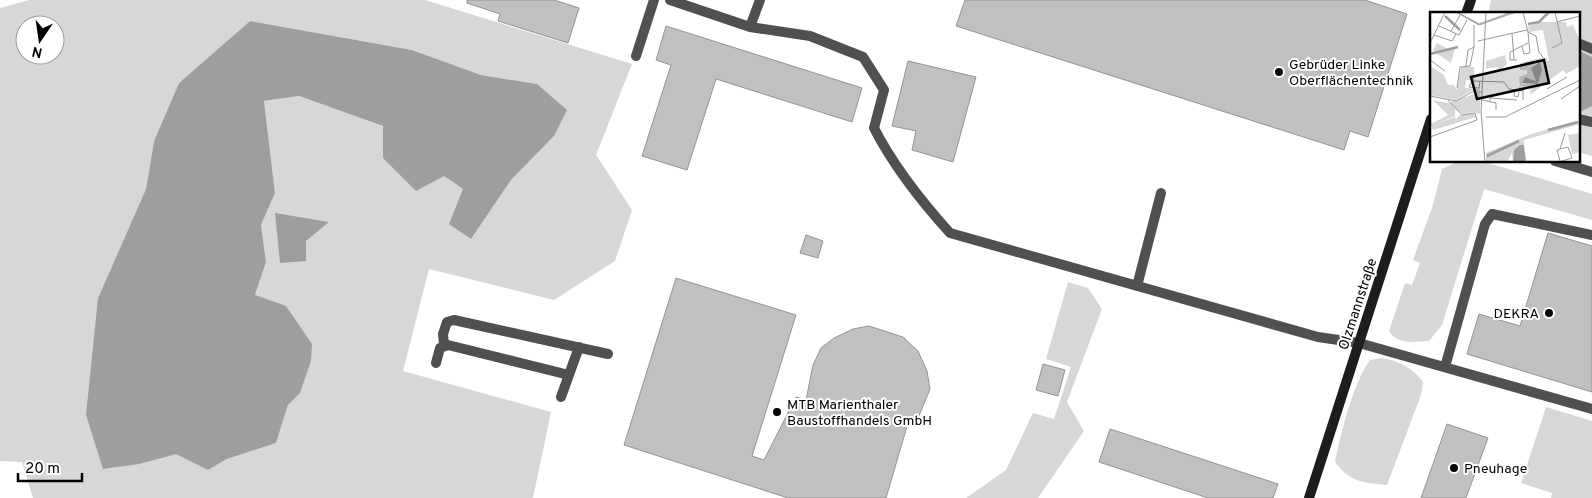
<svg xmlns="http://www.w3.org/2000/svg" width="1592" height="498" font-family="Overpass,sans-serif">
	<style>
		.green { fill: #d7d7d7; fill-rule: evenodd }
		.water { fill: #9e9e9e }
		.building { fill: #c0c0c0; stroke: #949494 }
		.lines { fill: none; stroke-linecap: round; stroke-linejoin: round }
		.service { stroke: #505050; stroke-width: 10 }
		.secondary { stroke: #1d1d1d; stroke-width: 10 }
		.poi-dot { fill: #000; stroke: #fff; stroke-width: 2 }
		.labels { text-anchor: middle; stroke-width: 4; stroke-linejoin: round; paint-order: stroke }
		.poi-label { font-size: 14px; fill: #000; stroke: #fff; text-anchor: start }
		.street-label { font-size: 14px; fill: #000; stroke: #fff }
		.inset-river { fill: none; stroke: #9e9e9e; stroke-width: 2.5 }
		.inset-road { fill: none; stroke: #999; stroke-width: 1 }
		.view { fill: #000; fill-opacity: 0.15; stroke: #000; stroke-width: 2.5 }
		.inset-edge { fill: none; stroke: #000; stroke-width: 2.5 }
	</style>
	<rect width="100%" height="100%" fill="#fff"/>
	<!-- green -->
	<path class="green" d="M29,0h396l207,64 -36,91 36,55 -17,51 -61,39 -125,-31 -26,102 148,41 -18,86h-500l-11,-36 -22,-1v-453zM250,21l162,29 69,25 56,9 17,52 -43,44 -40,59 -8,-50 -19,-13 -61,-18v-32l-84,-30 -35,5 11,92 -14,32 5,37 -11,33 45,98 -12,12 -12,38 -49,16 -19,11 -32,-17 -78,-155 48,-109 8,-48 25,-58zM25,25h30v30h-30zM275,214l53,8 -22,19z
		M1491,0h101v156l-14,-4v-138h-90z
		M1459,161h23l110,33v26l-108,-31 -42,136 -13,16c-13,1 -32,4 -40,-10l16,-48 7,2 7,-19 1,-3 -7,-3 20,-55 9,-36z
		M1068,282l20,6 14,21 -35,93 17,29 -46,67h-72l40,-28 27,-57 21,6 17,-52 -25,-8z
		M1382,358c17,3 31,10 41,24l-2,13 -34,90c-24,-2 -37,-3 -52,-23 6,-29 18,-79 35,-102z
		M1546,407l46,14v77h-41l1,-5 -31,-10z"/>
	<!-- water -->
	<path class="water" d="M250,21l162,29 69,25 56,9 30,26 -13,26 -43,44 -40,59 -22,-15 14,-35 -19,-13 -28,15 -33,-33v-32l-84,-30 -35,5 11,92 -14,32 5,37 -11,33 31,11 26,38 -1,17 -11,32 -12,12 -12,38 -49,16 -19,11 -32,-16 -37,10 -36,5 -17,-54 12,-117 48,-109 8,-48 25,-58z
		M1578,50l14,7v49l-14,7z
		M275,213l54,9 -23,19v20l-26,2z"/>
	<!-- building -->
	<path class="building" d="M467,0h87l25,8 -11,35 -70,-22 2,-7 -33,-11z
		M965,0h400l42,14 -39,123 -18,-6 -6,19 -388,-124z
		M666,26l196,62 -10,34 -136,-43 -29,91 -45,-14 29,-91 -15,-5z
		M908,61l68,16 -23,85 -41,-12 4,-19 -24,-5z
		M1548,233l44,13v146l-125,-38 12,-40 41,12z
		M806,235l17,6 -5,17 -18,-5z
		M676,278l120,37 -44,141 12,4 32,-63 10,3 7,-35 8,-17 13,-10 19,-9 16,-3 34,11 15,14 9,20 3,18 -12,29 -10,5 -22,75h-98l-164,-53z
		M1043,364l22,6 -7,26 -22,-6z
		M1447,424l41,14 -22,60h-45z
		M1110,429l168,55 -5,14h-65l-109,-36z"/>
	<g class="lines">
		<!-- service -->
		<path class="service" d="M670,0l80,27 60,9 53,21 21,33 -10,38c20,39 47,73 76,105l368,104 41,6 233,66
			M750,27l10,-27
			M1578,43l14,6
			M636,56l18,-56
			M1578,119l14,3
			M1555,161l37,11
			M1137,286l24,-93
			M444,345l-1,-11 4,-12 7,-2 154,34
			M436,363l4,-15 8,-3 121,30
			M1445,367l40,-143 7,-10 100,21
			M561,397l18,-50"/>
		<!-- secondary -->
		<path class="secondary" d="M1466,14l5,-14
			M1309,498l122,-379"/>
	</g>
	<!-- markers -->
	<g class="poi-dot">
		<circle cx="1279" cy="72" r="5"/>
		<circle cx="1549" cy="313" r="5"/>
		<circle cx="777" cy="412" r="5"/>
		<circle cx="1454" cy="468" r="5"/>
	</g>
	<g class="labels">
		<!-- poi labels -->
		<g class="poi-label">
			<text x="1289" y="69">Gebrüder Linke<tspan x="1289" dy="16">Oberflächentechnik</tspan></text>
			<text x="1539" y="318" text-anchor="end">DEKRA</text>
			<text x="787" y="409">MTB Marienthaler<tspan x="787" dy="16">Baustoffhandels GmbH</tspan></text>
			<text x="1464" y="473">Pneuhage</text>
		</g>
		<!-- street labels -->
		<g class="street-label">
			<text transform="translate(1357 304) rotate(-72)" y="5">Olzmannstraße</text>
		</g>
	</g>
	<!-- overview -->
	<g transform="translate(1430 12)">
		<rect width="150" height="150" fill="#fff"/>
		<path d="M112,10h24l1,5 6,-2 7,16v25l-14,8 -3,-4 -33,25 1,-8 -11,-1 -1,-9 8,-3v-4h-7v-7l21,-5 3,4 5,-2 -6,-30 -14,2 -1,-6zM110,50l2,8 -4,14h-16l3,-7 11,4 -5,-13zM7,31l11,6 7,-1 -4,15 -18,-12zM75,43l2,9 -9,8 -1,9 1,-14 -12,2v-8zM0,54l14,9 4,10h6l3,5 4,-23h13l1,13h-9l-1,8 14,1 1,-6v8h-9l-15,9 -26,-5zM50,80v22l-6,-2 -11,2 -8,-5v7l-19,8 19,-7 1,2 4,-4 14,-2 2,4 -43,13 -2,-6 17,-9 -15,-15 15,3zM144,110l5,-1 1,3 -56,16v5l-10,8 -1,9 -1,-9 -5,9 -21,-1v-8l45,-19zM150,121v19l-8,2 -4,-19z" fill="#d7d7d7" fill-rule="evenodd"/>
		<path d="M110,50l2,8 -4,14 -16,-1 3,-6 11,4 -5,-13zM90,133h4l2,17h-13l1,-12z" fill="#9e9e9e"/>
		<path class="inset-river" d="M15,4l15,14M98,12l11,-2 10,-10M0,42l28,-7M118,118l30,-8M57,144l32,-15"/>
		<path class="inset-road" d="M26,0l23,13 37,-13M27,0l22,12 33,-12M93,0l5,20 8,4 3,16 5,7h3M127,10l23,-6M9,14l20,9 8,-15M21,19l9,-16M82,21l2,27M4,23l18,6 4,-7M48,29l49,-11M0,31l15,-31M92,34l2,8 6,-1 -2,-21M122,36l10,-5 -7,-31M0,48l15,11M87,48h-7v-8l18,-9M36,54l2,-16 6,-3v-22M50,69l-1,7 -10,-1 3,-6 32,1 5,7 14,2v9M27,76l3,-21 10,-1 4,-19M85,77l-1,7 4,1 2,-10M117,77l20,-12M0,84l26,5 16,-9h10M131,87l19,-13M52,88l14,3v7M60,89v-3l27,2M56,105h19l75,-37M0,125l47,-17 -2,-7 -13,2 -14,-15M130,137l5,-16M55,150l-4,-50 5,-100M129,150l13,-4 -4,-11 -11,3 3,11"/>
		<path class="view" d="M114,48l5,23 -72,16 -6,-22z"/>
		<rect width="150" height="150" class="inset-edge"/>
	</g>
	<!-- north arrow -->
	<g transform="translate(40 40) rotate(193)"><circle r="24" fill="#ffffff" stroke="#999999"/>
	<path d="M0-4L9 19L0 12L-9 19Z" fill="#000000"/>
	<text y="-8" font-size="14" font-weight="bold" text-anchor="middle" fill="#000000">N</text>
	</g>
	<!-- scale -->
	<path d="M18 473v8h64v-8" fill="none" stroke="#000000" stroke-width="2.5"/>
	<text x="25" y="473" font-size="15" fill="#000000" stroke="#ffffff" stroke-width="4" paint-order="stroke">20 m</text>
</svg>
